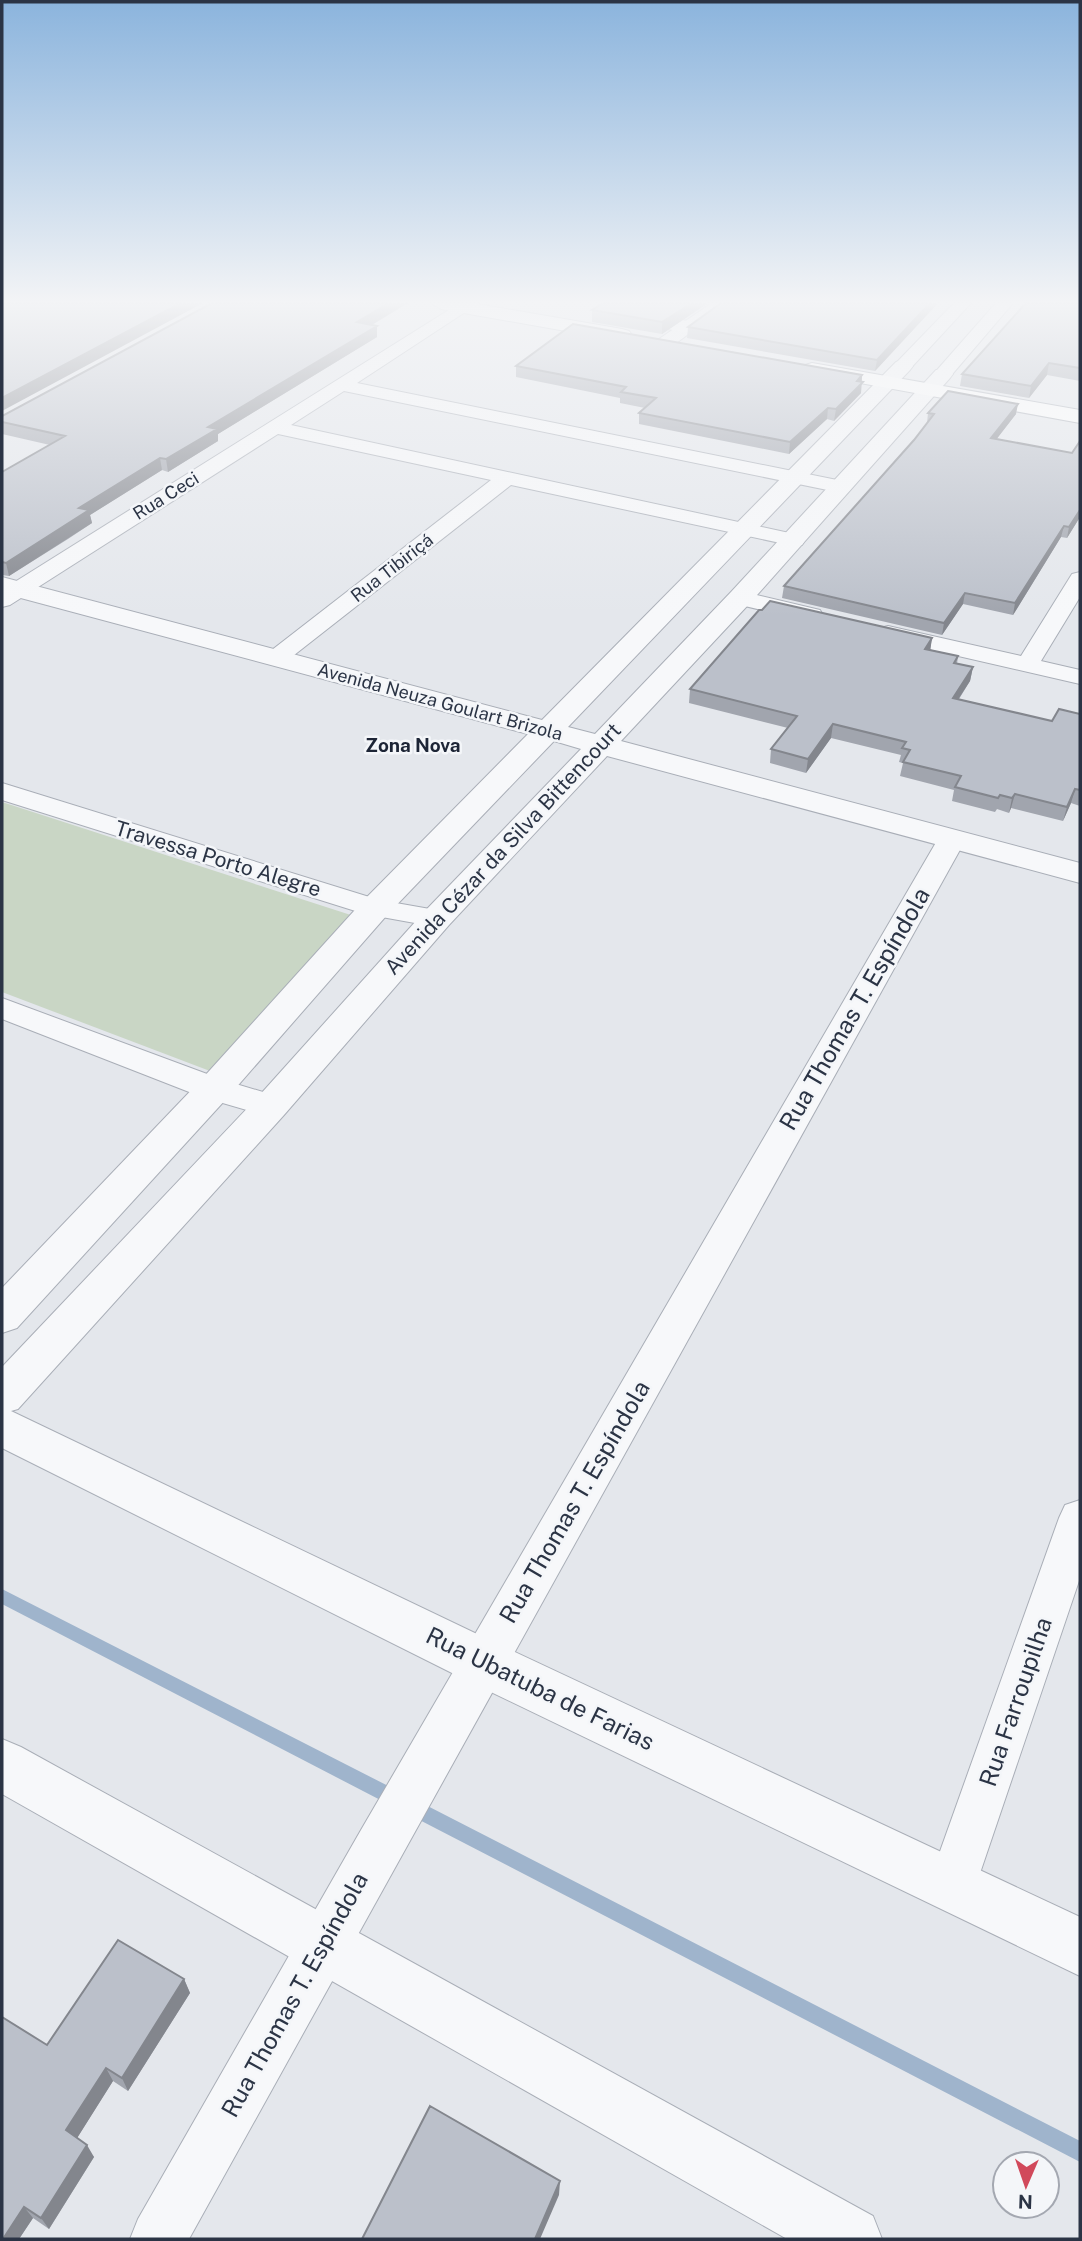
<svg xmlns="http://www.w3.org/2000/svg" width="1082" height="2241" font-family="'Public Sans',sans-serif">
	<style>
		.green { fill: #c9d6c5 }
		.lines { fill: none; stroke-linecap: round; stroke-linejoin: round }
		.stream { fill: #9fb4cc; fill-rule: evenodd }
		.minor-casing { stroke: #a9aeb7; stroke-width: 2 }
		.tertiary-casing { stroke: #a9aeb7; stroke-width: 2 }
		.secondary-casing { stroke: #a9aeb7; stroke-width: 2 }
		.minor { fill: #f7f8fa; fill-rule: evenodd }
		.tertiary { fill: #f7f8fa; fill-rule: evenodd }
		.secondary { fill: #fff; fill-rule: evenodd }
		.wall { fill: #a1a5ae }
		.shaded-wall { fill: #83868d }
		.building { fill: #bbc0ca; stroke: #83868d; stroke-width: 2 }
		.labels { text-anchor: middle; stroke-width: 5; stroke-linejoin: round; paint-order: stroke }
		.far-street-label { font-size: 18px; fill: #2b3445; stroke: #f4f6f9 }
		.far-neighbourhood-label { font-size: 19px; font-weight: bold; fill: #1d2536; stroke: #f4f6f9 }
		.street-label { font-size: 21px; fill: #2b3445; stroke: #f4f6f9 }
		.near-street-label { font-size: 24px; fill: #2b3445; stroke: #f4f6f9 }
	</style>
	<rect width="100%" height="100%" fill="#e4e7ec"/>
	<!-- green -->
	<path class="green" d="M2,802l355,115 -147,154 -208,-79z"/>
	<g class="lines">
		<!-- stream -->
		<path class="stream" d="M2,1589l400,204 3,6 -3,6 -6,3 -6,-3 -388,-201z
			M412,1798l668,343v21l-674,-349 -3,-6 3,-6z"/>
		<defs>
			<path id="minor" d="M460,303h19l-122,80 485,98 7,2 3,4 -3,4 -7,2 -498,-102 -53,34 503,109 8,1 3,5 -3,5 -8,1 -283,-61 -227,178h-16l-4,-5 4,-5 223,-173 -213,-46 -268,171 -8,2v-17z
				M712,303h18l-59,44h-12l-3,-4 3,-4z
				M954,303h17l-62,67h-12l-3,-4 3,-4z
				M996,303h17l-64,75h-12l-3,-4 3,-4z
				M1080,572v25l-39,64 39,9v14l-200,-46 -4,-5 4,-5 8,-2 133,30 51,-82z
				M740,591l80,19 3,5 -3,5 -8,2 -80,-19 -3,-5 3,-5z
				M2,783l377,117 68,12 5,6 -5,6 -10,3 -72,-13 -363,-114z
				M952,831l10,2 4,6 -777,1400h-59l8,-20 223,-389 577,-991 4,-6z
				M2,998l224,83 57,17 4,8 -4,8 -12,3 -69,-20 -200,-78z
				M1080,1500v78l-104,307 -7,17 -17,7 -17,-7 -7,-17 131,-367 6,-13z"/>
			<path id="tertiary" d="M903,360l7,2 3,4 -3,4 -342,357 27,7 136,-142 205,-222h14l3,4 -3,4 -201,226 -128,137 459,122v20l-473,-127 -158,169 -165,190 -266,294 -7,2 491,235 578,271v59l-614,-296 -464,-232v-81l256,-270 167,-186 156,-162 -27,-8 -167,174 -160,183 -210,230 -15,5v-45l199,-208 162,-179 165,-167 -526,-141v-16l540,143 354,-358z
				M2,1739l19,8 852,469 9,23h-95l-785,-445z"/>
			<path id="secondary" d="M431,303h40l151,26 7,2 3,4 -3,4 -7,2 -181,-32z
				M624,310l116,20 7,2 3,4 -3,4 -7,2 -123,-22 -3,-4 3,-4z
				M812,363l268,47v13l-275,-50 -3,-4 3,-4z"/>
		</defs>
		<!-- minor casing -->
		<use href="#minor" class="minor-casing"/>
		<!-- tertiary casing -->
		<use href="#tertiary" class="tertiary-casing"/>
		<!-- secondary casing -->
		<use href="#secondary" class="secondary-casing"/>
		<!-- minor -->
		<use href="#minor" class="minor"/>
		<!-- tertiary -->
		<use href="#tertiary" class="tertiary"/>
		<!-- secondary -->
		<use href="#secondary" class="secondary"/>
	</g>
	<!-- wall -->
	<path class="wall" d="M212,303h196l-36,22 5,1v11l-159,97v7l-50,31 -6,-2 -72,45 2,8 -24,16 -59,37 -7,-1v-103l48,-27 -48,-11v-18z
		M603,303h105l-46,31 -70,-12v-12z
		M938,303l-63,68 -188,-33 1,-11z
		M1080,303v78l-33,-6 -18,23 -69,-12 2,-12z
		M516,366l346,9 -1,18 -27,28 -7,-2 -38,35 -150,-30v-11l6,-5 -25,-5v-5l-104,-21z
		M928,413l88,1 -20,25 76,14 8,-12v76l-13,21 -6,-1 -48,78 -50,-11 -21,31 -160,-37 2,-12 130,-146 13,-17z
		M932,638l-2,12 28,6 -1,8 16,3 -3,14 -11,18 93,22 28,-7v92l-9,-3 -8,18 -52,-13 -2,5 -12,-4 -2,3 -43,-11 2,-11 -54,-14 3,-13 -4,-1 2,-7 -70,-17 -25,35 -36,-10 1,-14 17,-21 -99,-25 1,-14z
		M184,1979l6,14 -62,98 -15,-10 -36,57 17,19 -45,72 -16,-11 -14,21 28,-194z"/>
	<!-- shaded-wall -->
	<path class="shaded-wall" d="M181,303h22l-201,108v-13z
		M389,303h19l-50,30 -1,-11z
		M692,303h16l-46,31v-12z
		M930,303h8l-63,68 2,-11z
		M377,326v11l-159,97v7l-50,31 -2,-13 42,-32z
		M1049,363l-2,12 -18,23 2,-12z
		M862,375l-1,18 -27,28 2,-12z
		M1018,404l-2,10 -27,35 2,-11z
		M828,408l-1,11 -38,35 1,-12z
		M160,458l2,12 -72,45 2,8 -83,53 -3,-13 73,-55z
		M1080,510v7l-13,21 2,-11z
		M1064,526l-3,11 -48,78 2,-12z
		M965,593l-2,11 -21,31 2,-12z
		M932,638l-2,14 -5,-3z
		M973,667l-3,14 -20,31 3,-14z
		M833,724l-2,14 -25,35 2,-14z
		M1075,789l-4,14 -8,18 4,-14z
		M1015,794l-4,14 -2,5 3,-15z
		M184,1979l6,14 -62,98 -6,-13z
		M106,2068l7,13 -39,62 -8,-13z
		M87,2145l7,12 -45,72 -8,-11z
		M560,2181l-1,14 -19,44h-5z
		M24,2207l9,11 -14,21h-16z"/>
	<!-- building -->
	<path class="building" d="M2,303h179l-179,95z
		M212,303h177l-32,19 20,4 -169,101 9,2 -51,30 -6,-1 -81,50 10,2 -83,53 -4,-1v-90l63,-36 -63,-14v-6z
		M603,303h89l-30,19 -70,-12z
		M721,303h209l-53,57 -189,-33z
		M1026,303h54v65l-31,-5 -18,23 -69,-12z
		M573,324l289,51 -5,6 6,1 -27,27 -8,-1 -38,34 -151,-29 17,-15 -35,-6 5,-5 -110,-21z
		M948,391l70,13 -27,34 81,15 8,-12v69l-11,17 -5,-1 -49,77 -50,-10 -21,30 -160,-37 130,-146 20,-26 -6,-1z
		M770,601l162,37 -7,11 33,7 -4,7 19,4 -20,31 99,23 7,-12 21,5v76l-5,-1 -8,18 -52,-13 -3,4 -12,-3 -2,3 -43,-11 6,-11 -58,-14 7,-12 -8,-2 4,-6 -73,-18 -25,35 -37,-10 26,-33 -107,-27 69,-79h3z
		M118,1940l66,39 -62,99 -16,-10 -40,62 21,15 -46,73 -17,-11 -21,32h-1v-222l45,28z
		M430,2106l130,75 -25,58h-173z"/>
	<!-- sky -->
	<linearGradient id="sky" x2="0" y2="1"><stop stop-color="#8bb4dd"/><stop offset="0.49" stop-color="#f3f4f6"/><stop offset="1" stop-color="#f3f4f6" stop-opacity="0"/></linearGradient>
	<rect width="1082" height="616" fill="url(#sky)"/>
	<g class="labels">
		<!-- far-street labels -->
		<g class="far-street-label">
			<text transform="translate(166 496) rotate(-32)" y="6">Rua Ceci</text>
			<text transform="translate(392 568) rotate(-38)" y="6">Rua Tibiriçá</text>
			<text transform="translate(440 702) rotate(15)" y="6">Avenida Neuza Goulart Brizola</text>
		</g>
		<!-- far-neighbourhood labels -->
		<g class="far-neighbourhood-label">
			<text x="413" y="752">Zona Nova</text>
		</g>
		<!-- street labels -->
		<g class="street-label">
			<text transform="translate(503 849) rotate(-47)" y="7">Avenida Cézar da Silva Bittencourt</text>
			<text transform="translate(218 859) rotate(17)" y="7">Travessa Porto Alegre</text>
		</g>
		<!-- near-street labels -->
		<g class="near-street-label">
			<text transform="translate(855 1009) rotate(-60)" y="8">Rua Thomas T. Espíndola</text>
			<text transform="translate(575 1502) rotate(-60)" y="8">Rua Thomas T. Espíndola</text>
			<text transform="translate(540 1689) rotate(26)" y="8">Rua Ubatuba de Farias</text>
			<text transform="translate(1016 1702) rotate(-71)" y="8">Rua Farroupilha</text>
			<text transform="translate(295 1995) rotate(-61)" y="8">Rua Thomas T. Espíndola</text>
		</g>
	</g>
	<!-- border -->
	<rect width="1082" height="2241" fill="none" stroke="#2b3445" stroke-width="7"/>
	<!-- north arrow -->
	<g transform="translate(1026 2185) rotate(182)"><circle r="33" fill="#f4f6f9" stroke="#a4a8b1" stroke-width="2"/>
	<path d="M0-5L12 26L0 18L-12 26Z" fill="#d1495b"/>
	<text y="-10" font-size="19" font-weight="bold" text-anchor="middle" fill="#2b3445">N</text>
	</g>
</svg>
